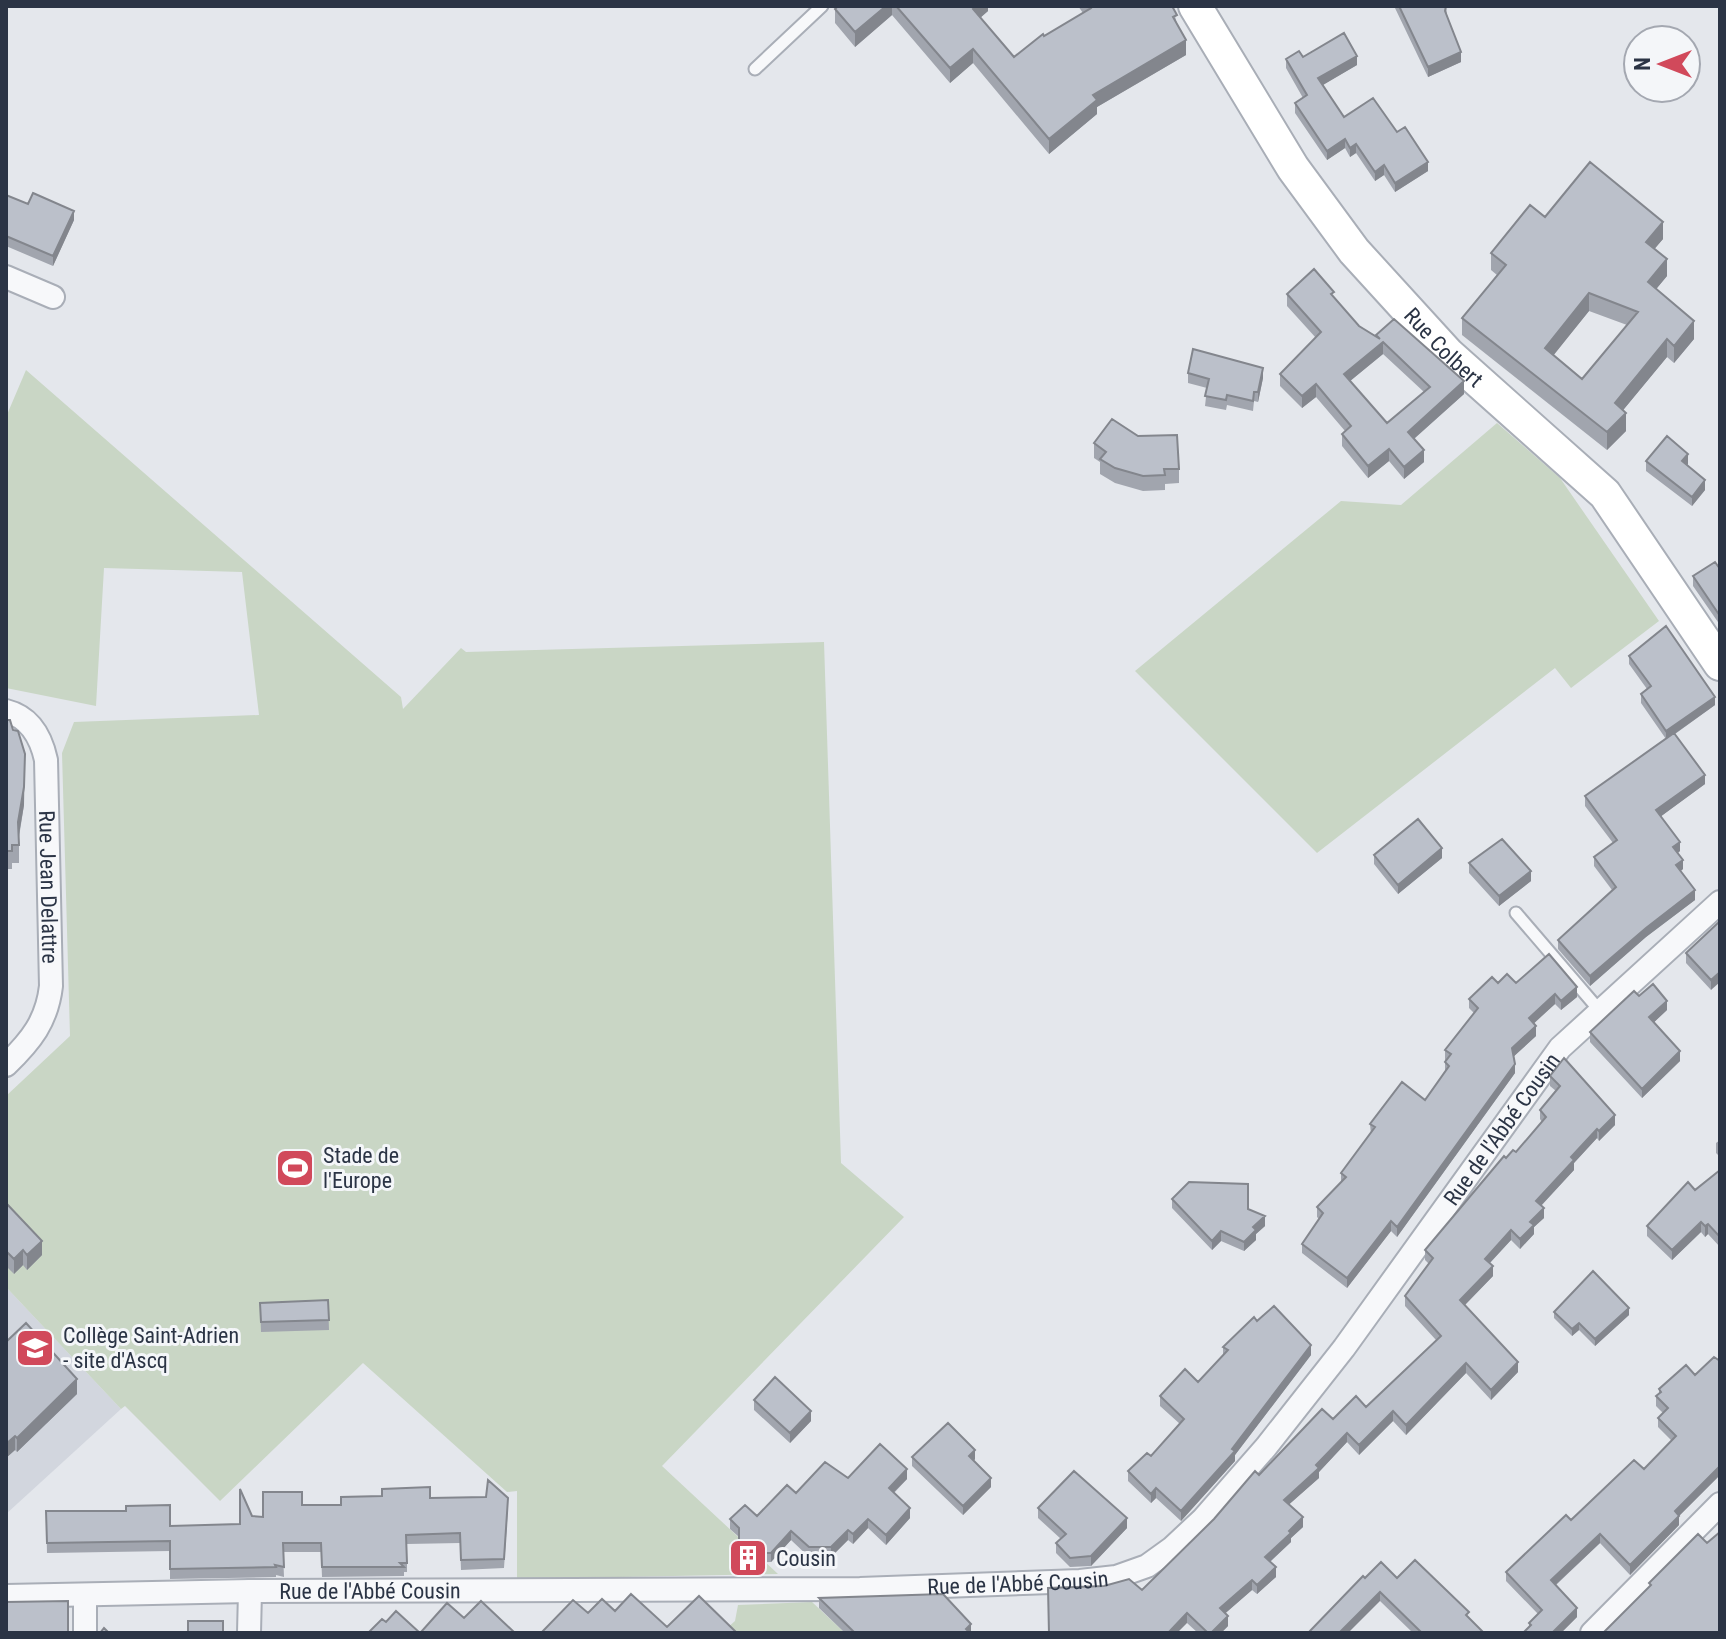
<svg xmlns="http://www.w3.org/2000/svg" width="1726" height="1639" font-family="'Roboto Condensed',sans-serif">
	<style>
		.built { fill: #d2d6de }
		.green { fill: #c9d6c5 }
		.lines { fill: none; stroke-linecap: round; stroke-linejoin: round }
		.service-casing { stroke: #a9aeb7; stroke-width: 15 }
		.minor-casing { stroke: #a9aeb7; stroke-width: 26 }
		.secondary-casing { stroke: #a9aeb7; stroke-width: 36 }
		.service { stroke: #f7f8fa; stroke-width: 11 }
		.minor { stroke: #f7f8fa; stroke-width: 22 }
		.secondary { stroke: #fff; stroke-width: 32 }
		.wall { fill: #a1a5ae; fill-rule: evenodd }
		.shaded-wall { fill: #83868d }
		.building { fill: #bbc0ca; stroke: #83868d; stroke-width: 2; fill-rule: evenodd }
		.labels { text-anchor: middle; stroke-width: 6; stroke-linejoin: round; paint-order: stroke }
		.street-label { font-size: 22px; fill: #2b3445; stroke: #f4f6f9 }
		.poi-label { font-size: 22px; fill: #2b3445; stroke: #f4f6f9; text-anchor: start }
	</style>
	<rect width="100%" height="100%" fill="#e4e7ec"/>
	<!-- built -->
	<path class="built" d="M6,1287l115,122 -115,105z"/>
	<!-- green -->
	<path class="green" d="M26,370l375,327 2,12 58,-61 5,4 358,-10 17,521 63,54 -242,249 116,108 -261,5v-88l-10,1 -144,-129 -143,138 -95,-95 -4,3 -115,-122v-191l64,-60 -8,-283 12,-31 185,-7 -17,-143 -138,-4 -8,138 -90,-18v-271z
		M1497,423l63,55 99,143 -88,67 -16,-20 -238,185 -182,-182 206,-170 60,4z
		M812,1602l33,31h-174l55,-4 9,-8 3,-16z"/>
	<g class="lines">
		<defs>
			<path id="service" d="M755,69l67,-63
				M1516,913l84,98"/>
			<g id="minor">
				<path d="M6,277l47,20"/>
				<path id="s1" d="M6,711c24,6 35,26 40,49l5,226c-4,35 -20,55 -45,79"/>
				<path d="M85,1595v38"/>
				<path id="s2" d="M6,1596l244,-5 610,-2 220,-8 36,-4 31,-11 25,-18 31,-29 63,-72 78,-99 216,-300 160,-146"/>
				<path d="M249,1633l1,-42"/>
				<path d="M1592,1633l128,-129"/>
			</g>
			<g id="secondary">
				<path id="s3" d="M1195,6l98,162 61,83 94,103 157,140 115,170"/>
			</g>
		</defs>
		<!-- service casing -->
		<use href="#service" class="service-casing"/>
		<!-- minor casing -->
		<use href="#minor" class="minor-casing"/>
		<!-- secondary casing -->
		<use href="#secondary" class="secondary-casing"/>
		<!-- service -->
		<use href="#service" class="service"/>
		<!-- minor -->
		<use href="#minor" class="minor"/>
		<!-- secondary -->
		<use href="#secondary" class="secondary"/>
	</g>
	<!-- wall -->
	<path class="wall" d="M838,6h150v5l-8,7 34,39 30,-21 39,-23 -5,-7h94l14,49 -89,52v7l-48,40 -76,-91 -23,20 -58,-68 -37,32 -20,-24v-14z
		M1395,6h51l1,9 14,47 -33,15 -33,-69z
		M1303,57l54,8 -35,20 22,32 53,15 31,39 -33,21 -11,-17 -9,6 -19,-28 -6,4 -5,-9 -18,12 -32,-47v-10l8,-5 -17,-30v-9z
		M6,195l22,9 46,16 -21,46 -47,-20z
		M1545,217l118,22 -9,10 13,27 -11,13 38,50 -20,24 -7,-6 -44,53 3,21 -19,19 -145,-115v-17l35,-43 -6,-5v-17zM1589,311l38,14 -45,54 -29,-24z
		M1287,294l47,3 25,29 105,68 -50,45 10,23 -20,17 -15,-18 -21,17 -26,-32v-12l3,-3 -29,-34 -14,11 -22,-22v-12l36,-36 -29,-32zM1383,354l41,38 -37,31 -37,-42z
		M1188,373l75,5 -5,24 -4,-1 -1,10 -26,-6 -1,5 -21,-4 2,-18 -19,-5z
		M1094,443l85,26v14l-14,1v6l-22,1 -28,-8 -15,-9v-12l-6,-4z
		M1646,461l42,3 -1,1 18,25 -13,16 -46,-35z
		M1720,569v56l-27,-39v-10z
		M1629,656l86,49 -40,29 30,50 -44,32 19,35 -2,2 5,16 -3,2 15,29 -49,37 -56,49 -32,-37v-9l54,-50 -18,-24v-9l19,-14 -28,-37v-10l81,-57 -25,-36v-9l6,-5 -18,-25z
		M6,720l18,85 -5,32v26h-7v6h-6z
		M1374,855l68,3 -44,36 -24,-30z
		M1469,863l62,18 -32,25 -30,-33z
		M1720,921l-9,69 -25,-27v-10z
		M1498,983h18l61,14 -16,13 -6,-6 -22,19 3,13 -23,21 2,16 -118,164 -6,-6 -44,57 -45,-35v-9l17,-25 -2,-2v-10l24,-25v-9l30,-39 -1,-10 55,-24 20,-28v-10l1,-1 -1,-1v-10l29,-37 -5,-5v-9z
		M1667,1010l-13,12 26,39 -38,37 -52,-56v-10z
		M1550,1076l65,49 -16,16 -2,-3 -23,25v7l-33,36 3,12 -10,9v7l-14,15 -9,-9 -21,23 3,13 -28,29 53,67 -27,28 -25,-27 -60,62 -13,-14 -34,34 -12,-13 -28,30v6l-30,26 14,23 -12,11v4l-21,20 6,15 -19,17 -5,-4 -27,23 3,13 -7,7h-23l-11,-10 -45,-33 117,-115 74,-56 33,-12 70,-67 -31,-34v-10l24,-32 -4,-4v-10l81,-92 10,-6 26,-30 -2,-3v-9l16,-19 -6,-5z
		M1720,1140v17l-4,-4v-10z
		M1720,1170v77l-12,-13 -3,3 -4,-5 -29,28 -25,-24v-10z
		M1172,1199l76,11 17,16 -9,8v6l-12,11 -23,-10 -9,9 -40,-42z
		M6,1203l36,52 -15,15 -4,-5 -9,9 -8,-8z
		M328,1300l1,30 -68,2 -1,-29z
		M1554,1312l75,3 -34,31 -16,-16 -7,6 -18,-18z
		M1257,1321l54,34 -76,100v6l-54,60 -25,-23 -5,5 -23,-22v-10l23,-15 29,-32 -20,-18v-10l38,-14 25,-27v-8z
		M6,1342l71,52 -60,58 -2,-2 -9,8z
		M1659,1389l61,86 -41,41v9l-49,50 -30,-32 -44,42 21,32 -16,16h-38l6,-6v-4l9,-9 -32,-33v-9l65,-52 73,-51 28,-28 -14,-14v-9l5,-5 -7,-7v-10l3,-2z
		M754,1400l57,21 -21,22 -36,-33z
		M912,1457l63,2 -1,2 17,26 -28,28 -51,-49z
		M848,1478l59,1 -13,14 16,25 -24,27 -18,-17 -15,16 -5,-4 -17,17h-22l-18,-17 -20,22 -32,1v-26l-9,-8v-10l27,-3z
		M430,1498l78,10 -4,60 -43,2 -1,-27 -53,1v28h-3v4l-82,1 -1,-25h-38l1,25 -8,-2v2l-106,2v-28l-123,2 -1,-42h80l44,15 70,-2 12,-8 11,1 39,-12h39z
		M1038,1508l89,20 -36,38 -21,1 -14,-14v-10l5,-4 -23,-21z
		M1365,1578h32l72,40 15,15h-71l-33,-32z
		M819,1598l152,35h-126l-26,-25z"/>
	<!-- shaded-wall -->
	<path class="shaded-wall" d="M886,6h6v9l-37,32v-15z
		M977,6h11v5l-15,13v-15z
		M1186,40v15l-89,52v7l-48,40v-15l44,-44z
		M973,49v14l-23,20v-15z
		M1461,52v10l-33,15v-10z
		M1357,56v9l-39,23v-10z
		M1345,139v9l-18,12v-9z
		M1356,144v9l-6,4v-9z
		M1428,162v9l-33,21v-9z
		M1384,165v10l-9,6v-9z
		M74,211v9l-21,46v-10z
		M1663,222v17l-17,20v-17z
		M1667,259v17l-19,23v-17z
		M1589,293v18l-44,55v-18z
		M1694,321v18l-20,24v-17z
		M1667,339v18l-52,63v-17z
		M1383,342v12l-39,32v-12z
		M1263,368v10l-5,24v-10z
		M1464,381v13l-56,50v-12z
		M1316,384v13l-14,11v-12z
		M1626,413v18l-19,19v-18z
		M1389,449v12l-21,17v-12z
		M1424,450v12l-20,17v-12z
		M1688,454v10l-6,7v-10z
		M1705,480v10l-13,16v-9z
		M1715,697v8l-49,35v-9z
		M25,754l-1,51 -6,35v-18z
		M1705,775v9l-49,36v-10z
		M1680,842v9l-7,5v-9z
		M1442,848v10l-44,36v-9z
		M1683,860v9l-7,6v-10z
		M1531,871v10l-32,25v-10z
		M1695,890v10l-49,37 -56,49v-10l56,-48z
		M1720,972v10l-9,8v-10z
		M1577,987v10l-16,13v-9z
		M1555,994v10l-26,24v-10z
		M1667,1001v9l-18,17v-10z
		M1536,1026v10l-24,22v-10z
		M1680,1051v10l-38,37v-9z
		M1515,1064v9l-118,164v-10z
		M1615,1115v10l-16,16v-10z
		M1597,1129v9l-23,25v7l-38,41v-10l35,-44z
		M1544,1208v10l-10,9v7l-14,15v-10l10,-17z
		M1265,1216v10l-9,8v6l-12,11v-9l9,-15z
		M1391,1221v10l-44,57v-10z
		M1701,1222v10l-29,28v-10z
		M1708,1224v10l-3,3v-11z
		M1511,1230v10l-26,28v-9z
		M1221,1231v10l-9,9v-9z
		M42,1241v14l-15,15v-15z
		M23,1250v15l-9,9v-15z
		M1493,1266v10l-33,34v-10z
		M1629,1308v7l-34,31v-7z
		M1579,1323v7l-7,6v-7z
		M1311,1345v10l-76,100v6l-54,60v-10l51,-62z
		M1518,1362v10l-27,28v-10z
		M1466,1363v10l-60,62v-10z
		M77,1379v15l-60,58v-14z
		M811,1411v10l-21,22v-10z
		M1393,1411v10l-34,34v-10z
		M1347,1433v9l-28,30v6l-35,31v-9z
		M15,1436v14l-9,8v-14z
		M975,1450v9l-6,7v-10z
		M1720,1466v9l-45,45v-9z
		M907,1469v10l-18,18v-9z
		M991,1478v9l-28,28v-9z
		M1156,1488v10l-5,5v-9z
		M910,1508v10l-24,27v-10z
		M1679,1516v9l-49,50v-10z
		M1303,1517v10l-12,11v4l-26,24v-9z
		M1127,1518v10l-36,38v-10z
		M868,1519v9l-15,16v-10z
		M848,1530v10l-17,17v-10z
		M791,1531v9l-20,22v-9z
		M1600,1534v9l-49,46v-9z
		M1276,1567v10l-19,17v-9z
		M1252,1580v10l-32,28v-10z
		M1380,1592v9l-32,32h-9z
		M1577,1608v9l-16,16h-9z
		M1187,1613v10l-10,10h-9z
		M1228,1616v10l-7,7h-10z
		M971,1624v9h-7l2,-4z"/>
	<!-- building -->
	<path class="building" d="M838,6h48l-31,26 -20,-23z
		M896,6h81l-4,3 41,48 29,-23 1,2 47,-28 -1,-2h82l5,9 -4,2 13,23 -93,55 4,5 -48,39 -76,-90 -23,19z
		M1399,6h47l-1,5 16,41 -33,15z
		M1344,33l13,23 -39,22 26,39 29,-19 24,34 8,-5 23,35 -33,21 -11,-18 -9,7 -19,-28 -6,4 -5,-9 -18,12 -32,-48 12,-8 -21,-36 13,-8 4,6z
		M1590,162l73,60 -17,20 21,17 -19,23 46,39 -20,25 -7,-7 -52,64 11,10 -19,19 -145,-114 44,-53 -15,-12 39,-48 15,12zM1589,293l49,19 -56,67 -37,-31z
		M33,193l41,18 -21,45 -47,-20v-41l22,9z
		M1314,269l20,23 -3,2 28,32 21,13 -4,-4 18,-16 70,62 -56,51 16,18 -20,17 -15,-18 -21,17 -26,-32 9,-8 -35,-42 -14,12 -22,-22 41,-42 -34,-38zM1383,342l47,45 -43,36 -43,-49z
		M1193,349l70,19 -5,24h-4l-1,9 -26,-6 -1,5 -21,-4 4,-17 -21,-6z
		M1112,419l26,17 39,-1 2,34h-15l1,6 -22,1 -28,-8 -15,-9 6,-7 -12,-9z
		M1667,436l21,18 -6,7 23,19 -13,17 -46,-36z
		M1715,562l5,7v47l-27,-40z
		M1666,626l49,71 -49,34 -25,-37 10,-8 -22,-30z
		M6,720h4l3,10 5,1 7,23 -1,33 -6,35 1,23h-7v6h-6z
		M1674,733l31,42 -49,35 24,32 -7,5 10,13 -7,5 19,25 -49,38 -56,48 -32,-36 58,-53 -22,-30 23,-17 -32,-44z
		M1418,819l24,29 -44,37 -24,-30z
		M1502,839l29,32 -32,25 -30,-33z
		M1720,921v51l-9,8 -25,-27z
		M1549,954l28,33 -16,14 -6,-7 -26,24 7,8 -24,22 3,16 -118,163 -6,-6 -44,57 -45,-34 21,-31 -6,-6 29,-30 -5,-4 34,-46 -5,-3 32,-42 23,18 24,-34 -4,-4 6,-8 -6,-4 33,-42 -9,-9 23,-22 6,6 9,-9 9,9z
		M1653,984l14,17 -18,16 31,34 -38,38 -52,-57 44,-41 5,5z
		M1564,1058l51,57 -16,16 -2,-2 -26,28 3,3 -38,41 8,7 -14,14 4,3 -14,14 -9,-9 -26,29 8,7 -33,34 58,62 -27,28 -25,-27 -60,62 -13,-14 -34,34 -12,-12 -31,32 3,3 -35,32 19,17 -14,14 2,2 -26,24 11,10 -19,18 -5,-5 -32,28 8,8 -17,17h-3l-21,-20 -19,20h-119l-1,-45 56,-2 25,-7 13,11 72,-71 41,-48 4,4 63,-66 11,10 23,-23 10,11 75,-71 -36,-40 28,-38 -8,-8 79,-94 2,2 7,-8 3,2 30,-35 -6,-7 20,-24 -10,-10z
		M1720,1170v67l-12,-13 -3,2 -4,-4 -29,28 -25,-24 41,-44 7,8z
		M1189,1182l59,2v25l17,7 -12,11 3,3 -12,12 -23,-11 -9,10 -40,-42z
		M6,1203l36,38 -15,14 -4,-5 -9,9 -8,-8z
		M1593,1271l36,37 -34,31 -16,-16 -7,6 -18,-17z
		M328,1300l1,20 -68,2 -1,-19z
		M1274,1306l37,39 -79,104 3,2 -54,60 -25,-23 -5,6 -23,-23 19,-18 4,3 33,-37 -24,-23 25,-27 13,13 30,-32 -5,-3 31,-30 3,4z
		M26,1323l51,56 -60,59 -2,-2 -9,8v-102z
		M1714,1357l6,4v105l-45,45 4,5 -49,49 -30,-31 -49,46 26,28 -25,25h-29l8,-8 -2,-2 13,-13 -36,-38 60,-57 5,5 63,-60 10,9 32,-33 -18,-18 10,-10 -12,-12 5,-4 -2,-3 27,-24 9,10z
		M775,1377l36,34 -21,22 -36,-33z
		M948,1423l27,27 -6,6 22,22 -28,28 -51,-49z
		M880,1444l27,25 -18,19 21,20 -24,27 -18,-16 -15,15 -5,-4 -17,17h-22l-18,-16 -20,22h-32v-25l-9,-9 15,-14 12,11 30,-31 9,8 29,-31 23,16z
		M1074,1471l53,47 -36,38 -21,2 -14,-15 10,-9 -28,-26z
		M488,1480l20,18 -4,61 -43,1 -1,-27 -54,2 1,28h-7l4,4h-82l-1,-24h-38l1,24 -9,-2 1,2 -106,2v-28l-123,2 -1,-32h80v-5l44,-1v21l70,-2v-35l12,27 11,1v-25h39v13h39v-8l41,-1v-7l48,-2v11l56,-1z
		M1720,1532v101h-117l48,-48 -2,-2 49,-49 9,9z
		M1415,1560l54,52 -3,3 18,18h-62l-42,-41 -41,41h-31l55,-57 2,2 16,-16 16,16z
		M631,1594l36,33 32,-31 38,37h-196l32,-33 15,13 14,-14 13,12z
		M943,1594l28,30 -5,5 2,2 -4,2h-109l-36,-35z
		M68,1601v32h-62v-31z
		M481,1601l34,32 -94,-1 26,-29 17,15z
		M396,1611l24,22h-52l14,-14 4,3z
		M188,1621h35v12h-35z
		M104,1628l5,5h-9z"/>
	<!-- icons -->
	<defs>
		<symbol id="stadium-square" viewBox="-11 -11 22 22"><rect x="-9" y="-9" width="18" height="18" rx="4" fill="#d1495b" stroke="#f4f6f9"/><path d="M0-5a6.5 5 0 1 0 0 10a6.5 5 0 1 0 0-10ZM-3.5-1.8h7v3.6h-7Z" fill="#fff"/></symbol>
		<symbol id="school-square" viewBox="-11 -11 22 22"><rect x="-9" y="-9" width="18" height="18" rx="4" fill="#d1495b" stroke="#f4f6f9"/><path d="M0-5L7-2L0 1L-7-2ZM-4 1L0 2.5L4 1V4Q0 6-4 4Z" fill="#fff"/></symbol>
		<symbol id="building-square" viewBox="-11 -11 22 22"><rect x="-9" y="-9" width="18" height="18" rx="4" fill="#d1495b" stroke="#f4f6f9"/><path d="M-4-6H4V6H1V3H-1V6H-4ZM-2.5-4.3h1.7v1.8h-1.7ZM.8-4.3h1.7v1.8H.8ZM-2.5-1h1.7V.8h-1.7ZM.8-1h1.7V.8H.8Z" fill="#fff"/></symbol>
	</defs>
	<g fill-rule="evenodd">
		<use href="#stadium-square" x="273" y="1146" width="44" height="44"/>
		<use href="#school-square" x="13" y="1326" width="44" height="44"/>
		<use href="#building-square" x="726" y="1536" width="44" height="44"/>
	</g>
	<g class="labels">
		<!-- street labels -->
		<g class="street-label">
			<text dy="8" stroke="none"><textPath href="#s3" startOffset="424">Rue Colbert</textPath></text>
			<text dy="8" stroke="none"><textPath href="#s1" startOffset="194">Rue Jean Delattre</textPath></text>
			<text dy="8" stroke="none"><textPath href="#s2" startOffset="1708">Rue de l'Abbé Cousin</textPath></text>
			<text dy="8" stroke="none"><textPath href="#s2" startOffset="1012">Rue de l'Abbé Cousin</textPath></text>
			<text dy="8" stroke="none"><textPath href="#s2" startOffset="364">Rue de l'Abbé Cousin</textPath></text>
		</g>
		<!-- poi labels -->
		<g class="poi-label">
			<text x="323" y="1163">Stade de<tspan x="323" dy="25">l'Europe</tspan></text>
			<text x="63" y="1343">Collège Saint-Adrien<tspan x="63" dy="25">- site d'Ascq</tspan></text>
			<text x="776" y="1566">Cousin</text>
		</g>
	</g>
	<!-- border -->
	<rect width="1726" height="1639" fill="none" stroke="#2b3445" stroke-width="16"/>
	<!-- north arrow -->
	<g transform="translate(1662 64) rotate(270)"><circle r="38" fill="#f4f6f9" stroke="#a4a8b1" stroke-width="2"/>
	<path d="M0-6L14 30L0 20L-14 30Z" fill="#d1495b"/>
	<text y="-12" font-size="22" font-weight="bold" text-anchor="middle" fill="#2b3445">N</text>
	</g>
</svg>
